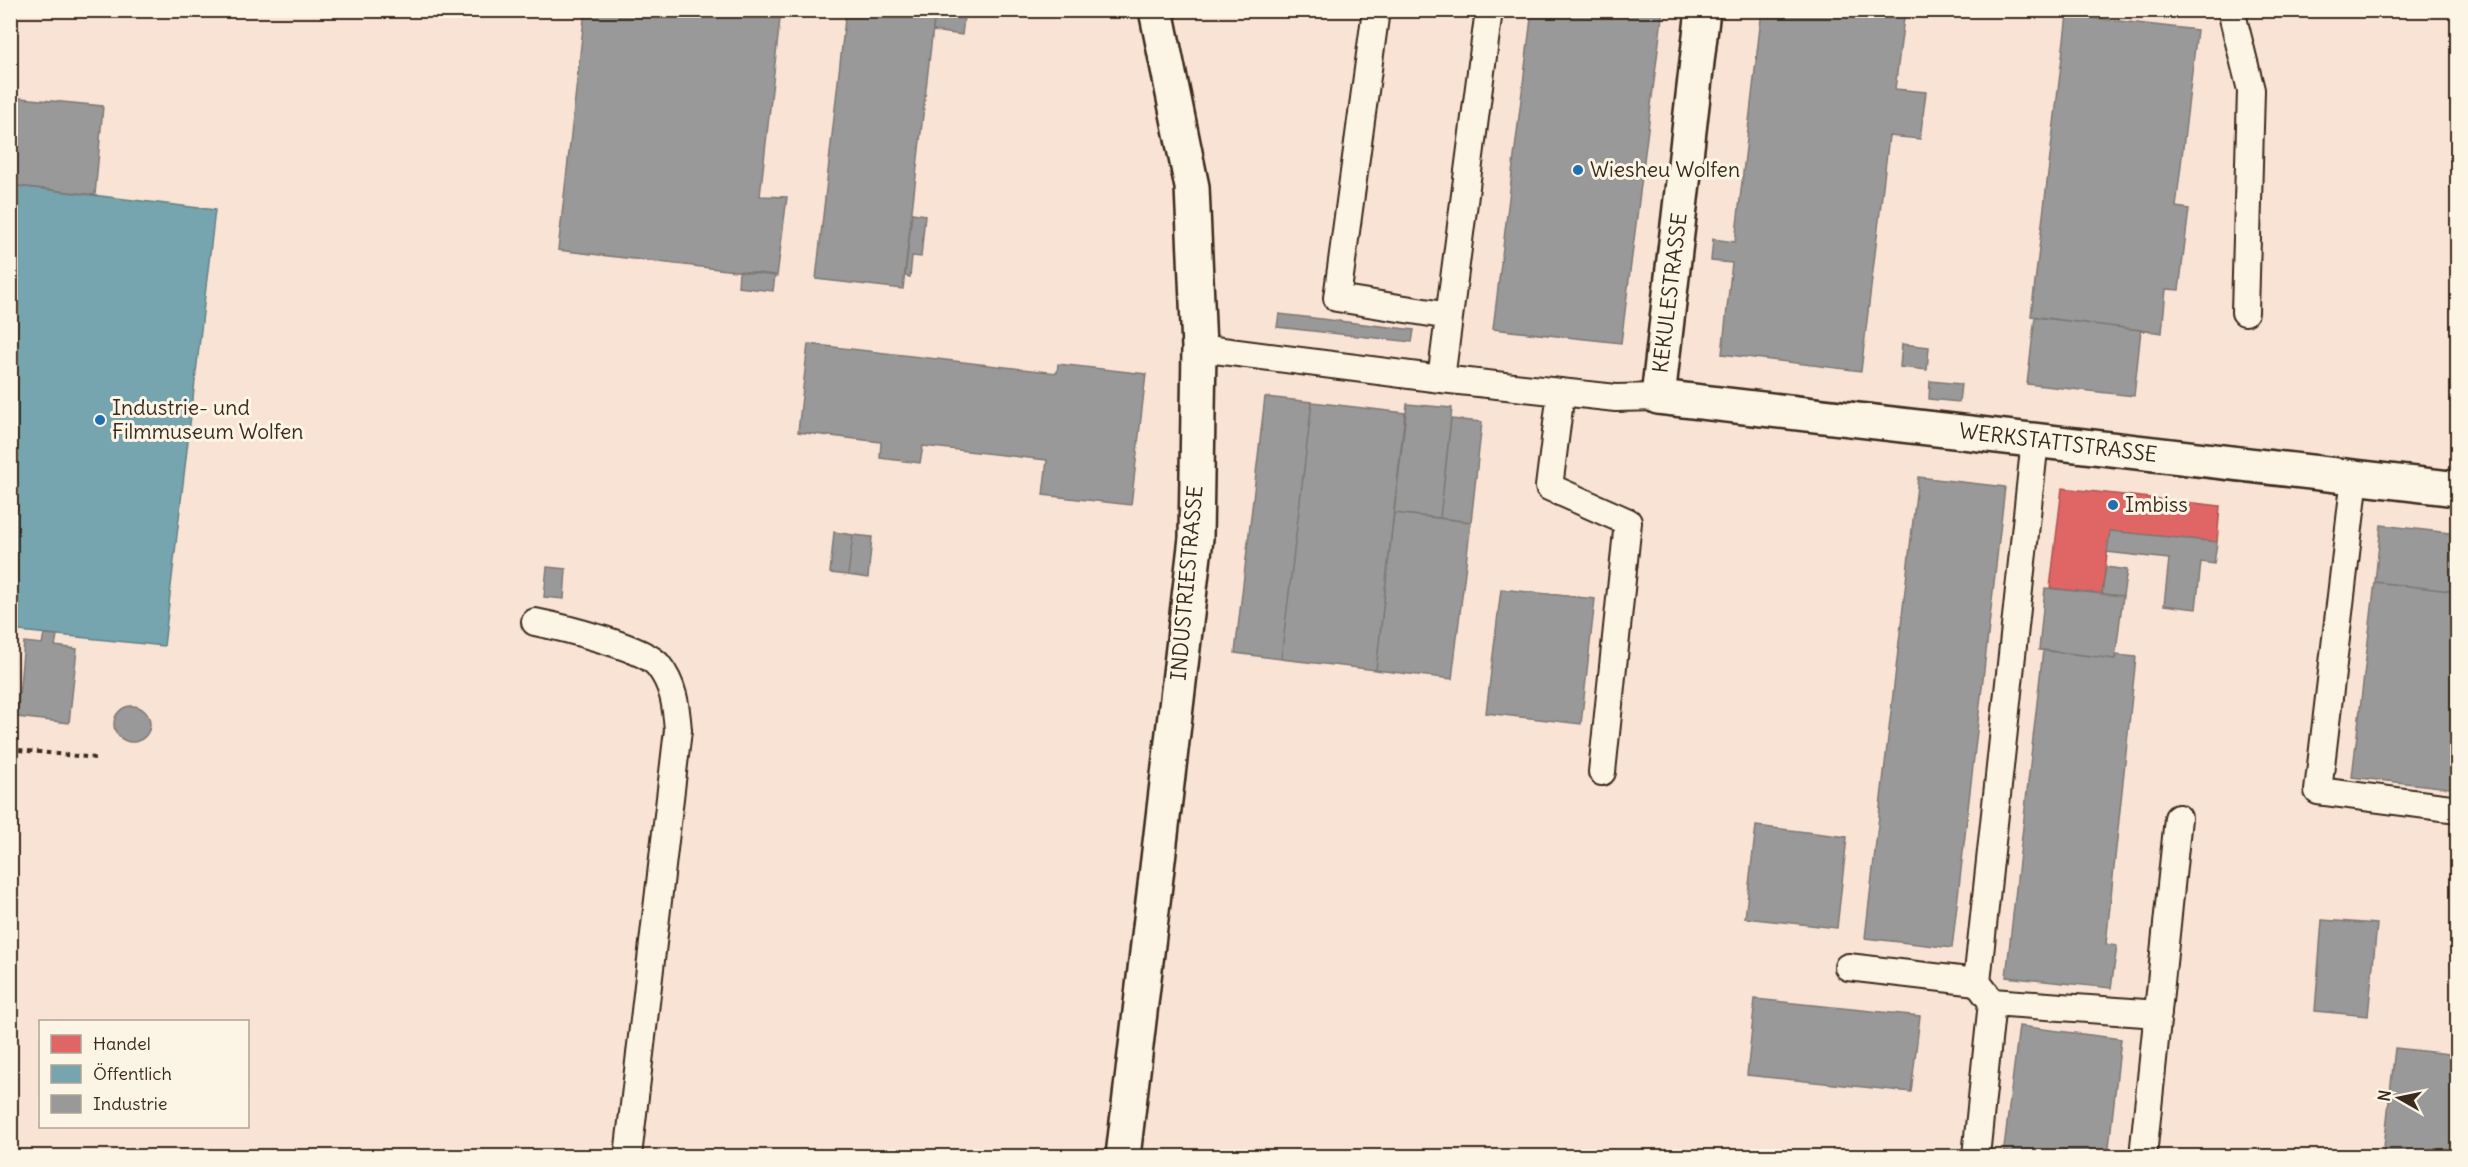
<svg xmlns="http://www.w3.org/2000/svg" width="2468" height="1167" font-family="Delius,sans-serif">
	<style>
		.built { fill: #f9e3d4; fill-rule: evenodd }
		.shops { fill: #e06666; stroke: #ae5450; stroke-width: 1.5 }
		.public { fill: #76a5af; stroke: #648084; stroke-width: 1.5 }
		.industry { fill: #999; stroke: #7d7874; stroke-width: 1.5 }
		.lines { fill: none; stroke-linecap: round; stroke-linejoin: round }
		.service-casing { stroke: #3b2a1e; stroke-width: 30 }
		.minor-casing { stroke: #3b2a1e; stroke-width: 38 }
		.path { stroke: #3b2a1e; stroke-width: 4; stroke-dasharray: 4.5 4.5; stroke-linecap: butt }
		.service { stroke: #fcf5e5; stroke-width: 26 }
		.minor { stroke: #fcf5e5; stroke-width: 33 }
		.poi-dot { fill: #1f6fb2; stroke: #fcf5e5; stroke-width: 2 }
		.labels { text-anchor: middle; stroke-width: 6; stroke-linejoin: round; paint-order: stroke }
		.poi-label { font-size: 21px; fill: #3b2a1e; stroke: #fcf5e5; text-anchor: start }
		.street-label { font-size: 21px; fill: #3b2a1e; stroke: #fcf5e5 }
	</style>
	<rect width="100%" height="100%" fill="#fcf5e5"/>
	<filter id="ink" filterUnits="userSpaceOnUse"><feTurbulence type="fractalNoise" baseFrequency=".0167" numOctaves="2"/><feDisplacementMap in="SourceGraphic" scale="12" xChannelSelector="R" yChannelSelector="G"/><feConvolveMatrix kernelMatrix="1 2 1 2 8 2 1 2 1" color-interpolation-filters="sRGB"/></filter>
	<g filter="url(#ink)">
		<!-- built -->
		<path class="built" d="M10,11h2447v1145h-2446zM40,1022h208v104h-208z"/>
		<!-- shops -->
		<path class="shops" d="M2062,488l158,18 -3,36 -107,-11 -8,63 -52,-6z"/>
		<!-- public -->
		<path class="public" d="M10,185l205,25 -51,436 -154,-16z"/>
		<!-- industry -->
		<path class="industry" d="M585,10h196l-21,186 27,1 -10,79 -219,-26z
			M846,10h89l-32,279 -87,-10z
			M935,10h30l-3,25 -29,-4z
			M1532,10h131l-42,333 -128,-14z
			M1762,10h143l-10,79 31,3 -6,47 -31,-3 -28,235 -139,-17 10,-91 -21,-2 2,-22 22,3z
			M2346,10h45v7z
			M2067,15l130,15 -21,177 13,2 -10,81 -13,-1 -4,44 -131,-17z
			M10,97l93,9 -8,89 -85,-10z
			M912,213l13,2 -4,42 -9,-1 -2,21 -5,-1z
			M739,271l36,4 -2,16 -35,-4z
			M1279,314l135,16 -2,12 -135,-15z
			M2035,317l106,13 -7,66 -107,-12z
			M808,344l249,29 1,-9 88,10 -15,131 -88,-10 4,-35 -124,-14 -3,17 -40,-5 1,-16 -83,-10z
			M1902,344l27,3 -2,23 -27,-3z
			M1930,381l31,3 -2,18 -30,-3z
			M1265,397l47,5 -31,257 -46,-6z
			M1312,402l93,11 -29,257 -95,-11z
			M1407,404l45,4 -12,110 -46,-5z
			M1451,419l31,3 -11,100 -31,-4z
			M1918,477l87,10 -53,461 -87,-10z
			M1394,513l77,9 -19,157 -76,-9z
			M2381,525l77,9v58l-83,-10z
			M2110,531l107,11 -3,22 -13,-2 -5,47 -32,-4 5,-46 -62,-7z
			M834,532l19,3 -5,40 -18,-2z
			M853,535l19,2 -4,41 -20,-3z
			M547,567l19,2 -2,30 -20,-2z
			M2106,567l21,3 -4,26 -21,-2z
			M2375,582l83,10v197l-106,-12z
			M2045,588l78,8 -8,63 -76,-9z
			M1501,589l94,10 -14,125 -95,-11z
			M44,634l13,1 -2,11 22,3 -8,74 -52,-6 7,-75 18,2z
			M2043,650l72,9 1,-4 20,2 -30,287 11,2 -6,42 -105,-11z
			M114 724a18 18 0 1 1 36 0a18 18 0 1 1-36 0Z
			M1756,826l91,11 -10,91 -92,-10z
			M2322,920l55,4 -9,92 -53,-5z
			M1755,999l165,17 -9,76 -164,-17z
			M2019,1026l102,13 -13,117h-105z
			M2395,1048l63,7v101h-75z"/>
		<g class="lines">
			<defs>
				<path id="service" d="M1376,10l-39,288 112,18
					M2231,10l20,80 -6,222
					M1199,348l242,31 48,-369
					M1441,379l175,19 42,-1
					M1561,392l-12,95 79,35 -26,250
					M2355,477l-37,314 140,18
					M535,622c25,5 108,25 123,43 16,20 18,41 20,65l-50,426
					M1848,967l129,15
					M1992,1002l-15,-20 58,-542
					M1976,1156l16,-154 166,12
					M2143,1156l35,-338"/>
				<path id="minor" d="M1703,10l-45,387 800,92
					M1123,1156l73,-618 3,-190 -7,-161 -36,-177"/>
			</defs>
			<!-- service casing -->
			<use href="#service" class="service-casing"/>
			<!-- minor casing -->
			<use href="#minor" class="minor-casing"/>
			<!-- path -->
			<path class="path" d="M10,749l85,9"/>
			<!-- service -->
			<use href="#service" class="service"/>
			<!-- minor -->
			<use href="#minor" class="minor"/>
		</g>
	</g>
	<!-- markers -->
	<g class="poi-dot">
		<circle cx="1578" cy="170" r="6"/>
		<circle cx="100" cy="420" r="6"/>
		<circle cx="2113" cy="505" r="6"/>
	</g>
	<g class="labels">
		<!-- poi labels -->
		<g class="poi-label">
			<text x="1590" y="177">Wiesheu Wolfen</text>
			<text x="112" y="415">Industrie- und<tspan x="112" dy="24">Filmmuseum Wolfen</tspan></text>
			<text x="2125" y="512">Imbiss</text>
		</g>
		<!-- street labels -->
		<g class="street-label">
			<text transform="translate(1670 293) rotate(-83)" y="7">KEKULESTRASSE</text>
			<text transform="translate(2058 443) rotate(7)" y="7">WERKSTATTSTRASSE</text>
			<text transform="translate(1187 583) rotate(-85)" y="7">INDUSTRIESTRASSE</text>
		</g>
	</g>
	<!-- margin -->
	<rect width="2468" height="1167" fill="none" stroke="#fcf5e5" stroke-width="36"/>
	<rect x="18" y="18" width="2432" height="1131" fill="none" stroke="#3b2a1e" stroke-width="2" filter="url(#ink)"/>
	<!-- legend -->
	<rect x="39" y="1020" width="210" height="108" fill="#fcf5e5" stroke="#afa495" stroke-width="1.5"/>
	<rect x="51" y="1035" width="30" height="18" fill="#e06666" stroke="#afa495" stroke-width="1.5"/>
	<text x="93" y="1050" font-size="18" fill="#3b2a1e">Handel</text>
	<rect x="51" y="1065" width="30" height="18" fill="#76a5af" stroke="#afa495" stroke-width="1.5"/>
	<text x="93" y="1080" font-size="18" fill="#3b2a1e">Öffentlich</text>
	<rect x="51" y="1095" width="30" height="18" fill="#999999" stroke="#afa495" stroke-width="1.5"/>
	<text x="93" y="1110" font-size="18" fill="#3b2a1e">Industrie</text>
	<!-- north arrow -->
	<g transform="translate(2399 1098) rotate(279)" stroke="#fcf5e5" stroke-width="4.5" paint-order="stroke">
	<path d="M0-4.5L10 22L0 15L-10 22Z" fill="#3b2a1e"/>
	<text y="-9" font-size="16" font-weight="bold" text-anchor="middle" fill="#3b2a1e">N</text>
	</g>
</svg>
